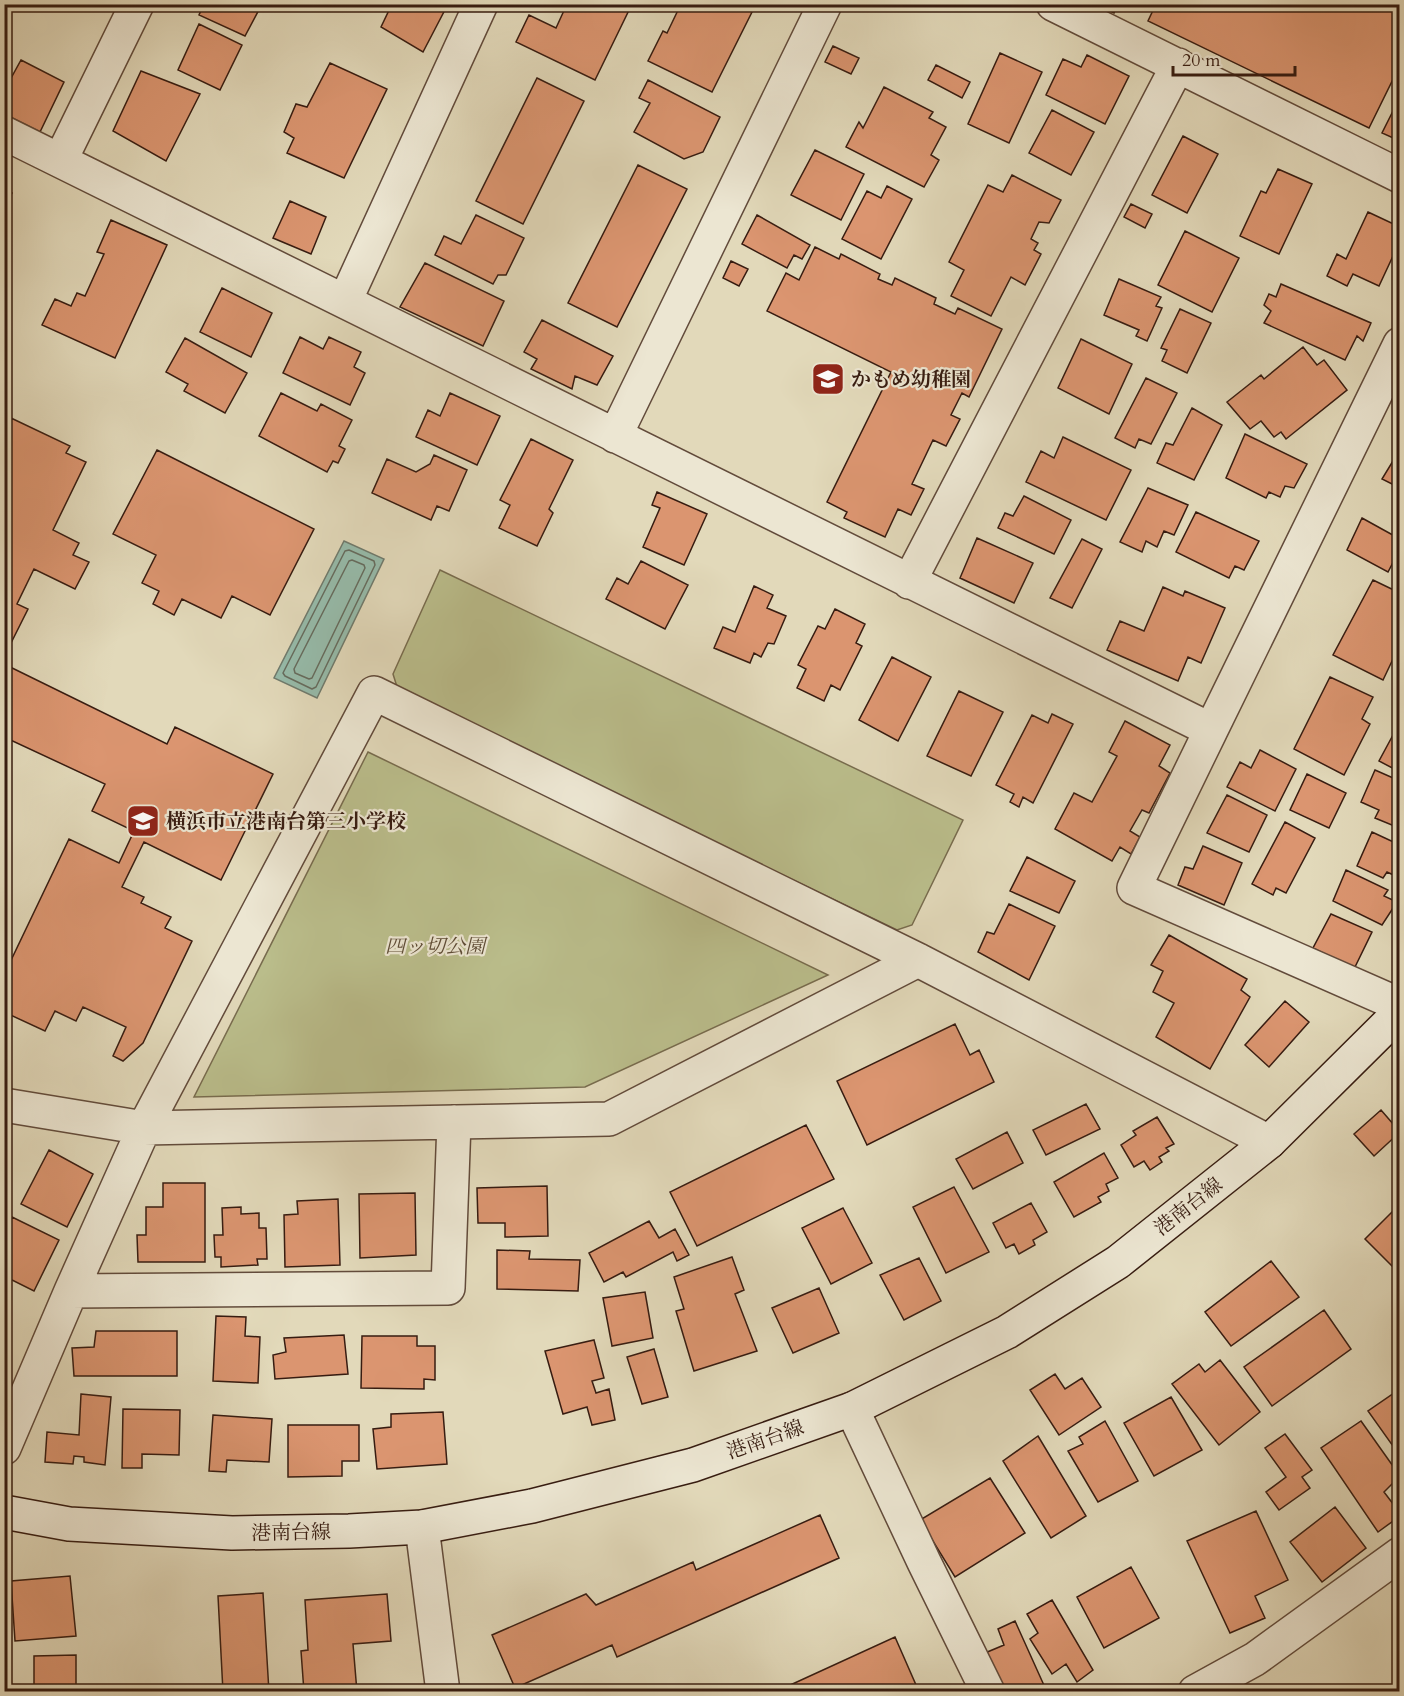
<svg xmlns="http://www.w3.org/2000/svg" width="1404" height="1696" font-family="Cardo,'Noto Serif JP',serif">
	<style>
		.green { fill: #babd8b; stroke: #786c4e; stroke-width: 1.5 }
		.water { fill: #96bbaa; stroke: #707b6d; stroke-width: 1.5 }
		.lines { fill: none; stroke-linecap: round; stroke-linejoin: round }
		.shore { stroke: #666c5e; stroke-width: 1.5 }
		.building { fill: #db9570; stroke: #371c11; stroke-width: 1.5 }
		.street-casing { stroke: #624b3b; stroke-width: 36 }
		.secondary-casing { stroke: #371c11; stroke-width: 36 }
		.street { stroke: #ece6d2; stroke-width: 33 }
		.secondary { stroke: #ece6d2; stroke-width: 33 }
		.labels { text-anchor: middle; stroke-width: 4.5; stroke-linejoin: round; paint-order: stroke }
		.poi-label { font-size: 20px; font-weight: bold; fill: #371c11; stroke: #ece6d2; text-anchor: start }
		.park-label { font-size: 20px; font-style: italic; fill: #5e4c36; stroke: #ece6d2 }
		.street-label { font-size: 20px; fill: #371c11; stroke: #ece6d2 }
	</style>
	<rect width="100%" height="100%" fill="#e2d9ba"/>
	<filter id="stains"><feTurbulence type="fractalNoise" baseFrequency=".00333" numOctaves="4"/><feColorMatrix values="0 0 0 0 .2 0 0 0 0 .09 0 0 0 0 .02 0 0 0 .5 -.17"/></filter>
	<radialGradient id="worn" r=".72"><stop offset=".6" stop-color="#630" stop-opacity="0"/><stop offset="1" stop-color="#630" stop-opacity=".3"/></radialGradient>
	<!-- green -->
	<path class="green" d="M440,570l523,250 -51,105 -15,5 -499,-240 -5,-16z
		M368,752l460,223 -243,112 -391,10z"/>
	<!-- water -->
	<path class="water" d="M344,541l40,18 -67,139 -43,-20z"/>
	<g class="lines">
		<!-- shore -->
		<path class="shore" d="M349,550l25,11 1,4 -59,122 -4,2 -27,-13 -2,-3 62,-122z
			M352,560l12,5 1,3 -53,110 -3,1 -14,-6 -1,-4 55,-108z"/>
	</g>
	<!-- building -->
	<path class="building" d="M204,4h58l-17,32 -46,-21z
		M392,4h56l-25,48 -42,-25z
		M567,4h65l-37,76 -79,-38 13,-27 27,13z
		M681,4h56l15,8 -40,80 -64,-31 15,-30 4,2z
		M1097,4h21l-4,9z
		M1156,4h244v61l-31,63 -221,-107z
		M199,24l43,21 -22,45 -42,-20z
		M833,46l26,12 -8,16 -26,-12z
		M1000,53l42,19 -33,71 -41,-19z
		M1087,55l42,21 -24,48 -59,-29 17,-36 18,8z
		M21,60l43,22 -24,50 -36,-18v-23z
		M330,63l57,26 -43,89 -57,-25 7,-15 -10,-6 12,-28 11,3z
		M936,65l34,17 -8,16 -34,-18z
		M141,71l59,23 -34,67 -53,-30z
		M537,78l47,23 -61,123 -47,-23z
		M648,80l72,37 -17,35 -19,7 -50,-27 16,-29 -11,-5z
		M884,87l49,25 -4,6 17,9 -15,28 8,5 -15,27 -78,-40 13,-25 4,6z
		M1400,97v44l-18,-8z
		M1052,110l42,22 -23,43 -42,-22z
		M1183,136l35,18 -31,59 -35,-18z
		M815,150l49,24 -23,46 -50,-25z
		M638,165l49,24 -70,138 -49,-24z
		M1278,169l34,15 -33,70 -39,-18 21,-45 5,2z
		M1012,175l49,25 -12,23 -10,-1 -8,17 7,4 -4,7 7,4 -16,31 -14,-8 -20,39 -40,-20 13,-26 -15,-8 39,-77 15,7z
		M887,186l25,13 -31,60 -39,-20 25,-48 14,7z
		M4,189l8,4 -8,14z
		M290,201l36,16 -15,37 -38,-16z
		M1131,204l21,10 -7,14 -21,-11z
		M1368,212l32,15v14l-21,45 -26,-12 -6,12 -20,-10 10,-22 9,5z
		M476,215l48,23 -18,37h-8l-5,9 -58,-29 9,-19 17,8z
		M757,215l53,30 -8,14 -8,-4 -7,13 -45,-24z
		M111,220l56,25 -52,113 -73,-33 13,-26 16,7 6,-13 8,3 19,-42 -7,-2z
		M1185,231l54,27 -27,54 -54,-27z
		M815,247l24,12 2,-5 39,20 -2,5 14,6 3,-7 41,20 -2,6 21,10 3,-6 44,21 -33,68 -7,-4 -11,22 9,4 -14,27 -13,-6 -21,44 12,5 -13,26 -13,-6 -13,28 -41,-19 3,-6 -20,-10 64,-130 -124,-61 19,-38 13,7z
		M731,261l17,8 -9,17 -16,-8z
		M425,263l79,38 -21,45 -83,-39z
		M1119,279l42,18 -5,9 6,2 -15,33 -11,-5 3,-6 -35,-15z
		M1281,284l90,39 -8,18 -6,-5 -12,24 -81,-37 7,-12 -7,-6 5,-11 7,3z
		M222,288l50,25 -21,44 -51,-25z
		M1180,309l31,14 -24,50 -25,-12 5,-11 -6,-2z
		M542,320l71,36 -16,29 -22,-9 -3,13 -41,-20 6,-10 -13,-7z
		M300,337l23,12 6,-12 32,15 -7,15 11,6 -15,32 -67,-32z
		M185,338l62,35 -22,40 -41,-22 4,-7 -22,-12z
		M1081,339l51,25 -23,50 -51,-26z
		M1303,347l14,18 7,-5 23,30 -61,49 -5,-7 -7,5 -13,-16 -11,8 -23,-27 34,-27 3,4z
		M1146,378l31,15 -26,51 -12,-5 -4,9 -20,-10z
		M281,393l36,18 4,-7 31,16 -13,26 6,3 -7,14 -5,-2 -6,11 -68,-36z
		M450,393l50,23 -23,49 -61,-28 12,-27 12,6z
		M1192,408l30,17 -28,55 -37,-17 9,-20 7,2z
		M11,418l59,28 -4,7 20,9 -33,68 26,13 -6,12 16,7 -14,27 -41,-20 -17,35 11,5 -24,48v-225z
		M1245,434l62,30 -13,24 -9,-2 -5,11 -11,-5 -3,6 -40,-20z
		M1063,437l68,33 -25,50 -80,-38 15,-31 13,7z
		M531,439l42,21 -24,49 4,4 -16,33 -38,-18 11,-23 -10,-5z
		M157,450l157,79 -44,86 -38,-19 -11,22 -39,-19 -8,16 -21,-11 6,-13 -17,-8 14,-28 -43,-21z
		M1399,451h1v37l-18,-9z
		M434,455l33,15 -18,41 -12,-5 -6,14 -59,-27 15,-34 29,13 14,-8z
		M1148,488l40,17 -14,30 -10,-4 -7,16 -11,-6 -4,11 -22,-10z
		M657,492l50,22 -23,51 -41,-18 17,-39 -8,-3z
		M1024,496l47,24 -17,34 -56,-26 7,-15 8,3z
		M1196,512l63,29 -15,29 -9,-4 -6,12 -53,-26z
		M1362,518l38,21v10l-12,23 -41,-22z
		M977,538l56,25 -19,40 -54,-25z
		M1082,539l20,10 -30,59 -22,-10z
		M641,561l47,24 -23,44 -59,-30 11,-21 11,6z
		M1373,580l27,13v66l-2,3 -5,-3 -10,21 -50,-25z
		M754,586l19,9 -6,13 19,8 -12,28 -6,-1 -7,14 -7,-4 -4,10 -36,-15 9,-21 12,5z
		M1163,587l20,9 2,-5 40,17 -24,55 -13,-6 -10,24 -71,-31 13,-29 24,10z
		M835,609l30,15 -9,19 6,3 -22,44 -9,-5 -7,16 -27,-13 9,-19 -8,-4 20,-39 7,3z
		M892,657l39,20 -33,64 -39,-21z
		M4,664l163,80 8,-17 98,47 -52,106 -77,-38 -22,45 22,10 -3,6 30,14 -6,11 27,13 -49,102 -20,18 -10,-5 13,-29 -43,-20 -7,14 -21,-10 -10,20 -41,-19v-37l65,-136 50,24 15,-32 -42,-20 13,-27 -101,-47z
		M1330,677l43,20 -11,22 8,5 -26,51 -50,-26z
		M959,691l44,21 -32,64 -44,-20z
		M1052,714l21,10 -40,79 -10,-6 -4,10 -9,-5 4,-8 -18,-9 36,-70 16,8z
		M1125,721l45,24 -11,21 11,7 -21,40 -7,-3 -12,21 10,6 -9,17 -11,-7 -8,14 -57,-32 19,-36 18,9 25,-46 -8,-4z
		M1400,722v50l-21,-11z
		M1260,750l36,19 -21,42 -48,-24 13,-25 11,6z
		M1375,770l25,11 -1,47 -24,-10 4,-8 -18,-8z
		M1307,774l39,19 -17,35 -39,-18z
		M1227,795l40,20 -18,37 -42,-19z
		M1285,822l30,16 -29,55 -10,-5 -3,7 -21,-11z
		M1372,832l28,13v33l-13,-6 -4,6 -26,-12z
		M1203,846l39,17 -18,42 -46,-20 7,-18 8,2z
		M1027,857l48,24 -16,32 -49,-22z
		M1346,870l42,20 -4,6 13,6 -15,23 -49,-24z
		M1009,904l46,22 -26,54 -51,-28 9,-20 7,2z
		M1331,914l41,18 -18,37 -41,-21z
		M1169,935l78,44 -6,11 9,7 -40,72 -54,-32 18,-34 -21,-11 10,-21 -12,-6z
		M1285,1001l24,21 -40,45 -24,-22z
		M955,1024l15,31 9,-5 15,32 -127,63 -30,-64z
		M1086,1104l14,25 -54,26 -13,-25z
		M1381,1110l19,22 -26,24 -20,-22z
		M1157,1117l17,27 -8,4 3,3 -10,6 3,5 -12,8 -6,-9 -10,6 -13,-22 15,-10 -3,-4z
		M806,1125l28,54 -137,67 -27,-54z
		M1007,1132l16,31 -50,26 -17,-30z
		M49,1150l44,24 -26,53 -46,-23z
		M1104,1153l14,25 -12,6 3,7 -11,6 3,5 -27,15 -20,-35z
		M163,1183h42v79h-67l-1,-27h9v-28h17z
		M547,1186l1,50 -43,1v-14h-27l-1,-35z
		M954,1187l35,65 -43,21 -33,-66z
		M415,1193l1,62 -56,3 -1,-64z
		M338,1199l2,66 -55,2 -1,-52 14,-1 -1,-13z
		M1031,1203l16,29 -14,8 2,5 -16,9 -5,-10 -8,4 -13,-25z
		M1400,1204v70l-35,-35z
		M241,1207v7l18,-1v15h7l1,31h-10l1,6 -37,2v-10h-6l-1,-22h9l-1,-27z
		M843,1208l29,55 -41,21 -29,-56z
		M12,1217l47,23 -25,51 -30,-15v-43z
		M649,1221l10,17 16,-9 14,26 -12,6 -4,-9 -47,25 -3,-5 -19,10 -15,-29z
		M497,1250l33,1 -1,8 51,1 -2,31 -81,-2z
		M732,1257l12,33 -9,4 22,57 -63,20 -18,-60 8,-2 -10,-32z
		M919,1258l22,43 -37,19 -24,-45z
		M1271,1261l28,36 -68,49 -26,-34z
		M819,1288l20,45 -46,20 -21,-45z
		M645,1292l8,46 -41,8 -9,-48z
		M1324,1310l27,39 -79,57 -28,-39z
		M216,1316l30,1 -1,19 15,1 -2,46 -45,-2z
		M96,1331h81v45h-103l-2,-28 22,-1z
		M344,1335l4,39 -73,5 -2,-24 13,-3 -2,-14z
		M362,1336h55v10h18v34l-11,-1v10l-63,-1z
		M594,1340l10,38 -12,3 4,12 13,-4 6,31 -23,5 -5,-18 -24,7 -18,-63z
		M654,1349l14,48 -26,7 -15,-47z
		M1220,1360l40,52 -41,33 -47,-61 27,-20 6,8z
		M1055,1374l10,15 17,-11 19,29 -42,28 -29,-45z
		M1400,1389v67l-32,-45z
		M81,1394l30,3 -6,68 -21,-3v-5l-10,-1 -1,8 -28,-2 2,-30 32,3z
		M1171,1397l31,53 -48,26 -30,-53z
		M123,1409l57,1 -1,45 -37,-1v14h-20z
		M443,1412l4,52 -70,5 -4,-40 18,-2v-13z
		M213,1415l59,4 -3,43 -42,-2 -1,12 -17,-1z
		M1105,1421l33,60 -40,21 -30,-51 15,-7 -4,-7z
		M1361,1421l39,55 -16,16 16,21v3l-22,16 -57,-84z
		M288,1425h71v36h-17v15l-54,1z
		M1285,1434l27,36 -10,7 8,11 -31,22 -13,-18 20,-15 -21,-29z
		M1038,1436l48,80 -35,22 -48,-77z
		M990,1478l35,55 -70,44 -35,-57z
		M1335,1507l31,41 -44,34 -32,-40z
		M1256,1511l32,69 -33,16 10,22 -35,15 -43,-92z
		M820,1515l19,43 -222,99 -5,-12 -97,43 -23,-53 94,-41 10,11 97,-43 3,8z
		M1131,1567l28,51 -55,30 -27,-51z
		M70,1576l6,60 -61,5 -4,-60z
		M263,1593l6,99h-46l-5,-96z
		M387,1594l4,47 -38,3 4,48h-53l-3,-41 7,-1 -3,-50z
		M1052,1600l41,70 -16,12 -11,-18 -14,10 -22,-35 8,-6 -11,-19z
		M1015,1621l32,71h-45l-17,-39 19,-8 -6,-16z
		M895,1637l21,48 -15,7h-126z
		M76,1655v37h-72l30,-2v-34z"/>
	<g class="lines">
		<defs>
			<path id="street" d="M1053,4l347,172
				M4,133l1207,597 189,-386
				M61,159l76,-155
				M345,301l136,-297
				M615,436l210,-432
				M909,582l269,-517
				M1211,730l-77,158 266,117
				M4,1105l140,23 465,-9 309,-159
				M71,1291l377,-3 6,-166
				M852,1409l72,153 64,130
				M4,1448l67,-157 73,-163 230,-435 544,267 351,182
				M422,1527l21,165
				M1195,1692l60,-33 145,-105"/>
			<path id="secondary" d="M4,1512l65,12 163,9 117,-2 73,-4 110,-21 161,-41 159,-56 155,-77 111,-70 151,-120 131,-130"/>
		</defs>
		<!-- street casing -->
		<use href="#street" class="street-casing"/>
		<!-- secondary casing -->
		<use href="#secondary" class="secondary-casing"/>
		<!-- street -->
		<use href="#street" class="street"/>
		<!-- secondary -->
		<use href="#secondary" class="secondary"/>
	</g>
	<!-- icons -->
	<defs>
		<symbol id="school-square" viewBox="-11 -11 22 22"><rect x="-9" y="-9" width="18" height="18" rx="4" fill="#8f2418" stroke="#ece6d2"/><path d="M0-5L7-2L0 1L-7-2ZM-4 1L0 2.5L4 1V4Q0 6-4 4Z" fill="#fff"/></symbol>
	</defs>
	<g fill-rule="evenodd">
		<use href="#school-square" x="809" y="360" width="38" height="38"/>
		<use href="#school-square" x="124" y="802" width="38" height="38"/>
	</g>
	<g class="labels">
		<!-- poi labels -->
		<g class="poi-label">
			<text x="851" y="386">かもめ幼稚園</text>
			<text x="166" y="828">横浜市立港南台第三小学校</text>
		</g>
		<!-- park labels -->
		<g class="park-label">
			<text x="435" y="953">四ッ切公園</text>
		</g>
		<!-- street labels -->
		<g class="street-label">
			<text transform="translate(1188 1206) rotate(-38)" y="7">港南台線</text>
			<text transform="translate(765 1439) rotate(-19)" y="7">港南台線</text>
			<text transform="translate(291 1532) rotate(-1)" y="7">港南台線</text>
		</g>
	</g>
	<!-- margin -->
	<rect width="1404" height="1696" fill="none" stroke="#e2d9ba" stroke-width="24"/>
	<rect x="6" y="6" width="1392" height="1684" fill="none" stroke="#371c11" stroke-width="3"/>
	<rect x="12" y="12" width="1380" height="1672" fill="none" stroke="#371c11" stroke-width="1.5"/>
	<!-- scale -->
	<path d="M1173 66v9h122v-9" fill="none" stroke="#371c11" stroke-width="3"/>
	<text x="1182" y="66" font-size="18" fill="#371c11" stroke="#ece6d2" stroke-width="4.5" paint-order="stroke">20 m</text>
	<rect width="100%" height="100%" filter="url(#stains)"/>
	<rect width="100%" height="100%" fill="url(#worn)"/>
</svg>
